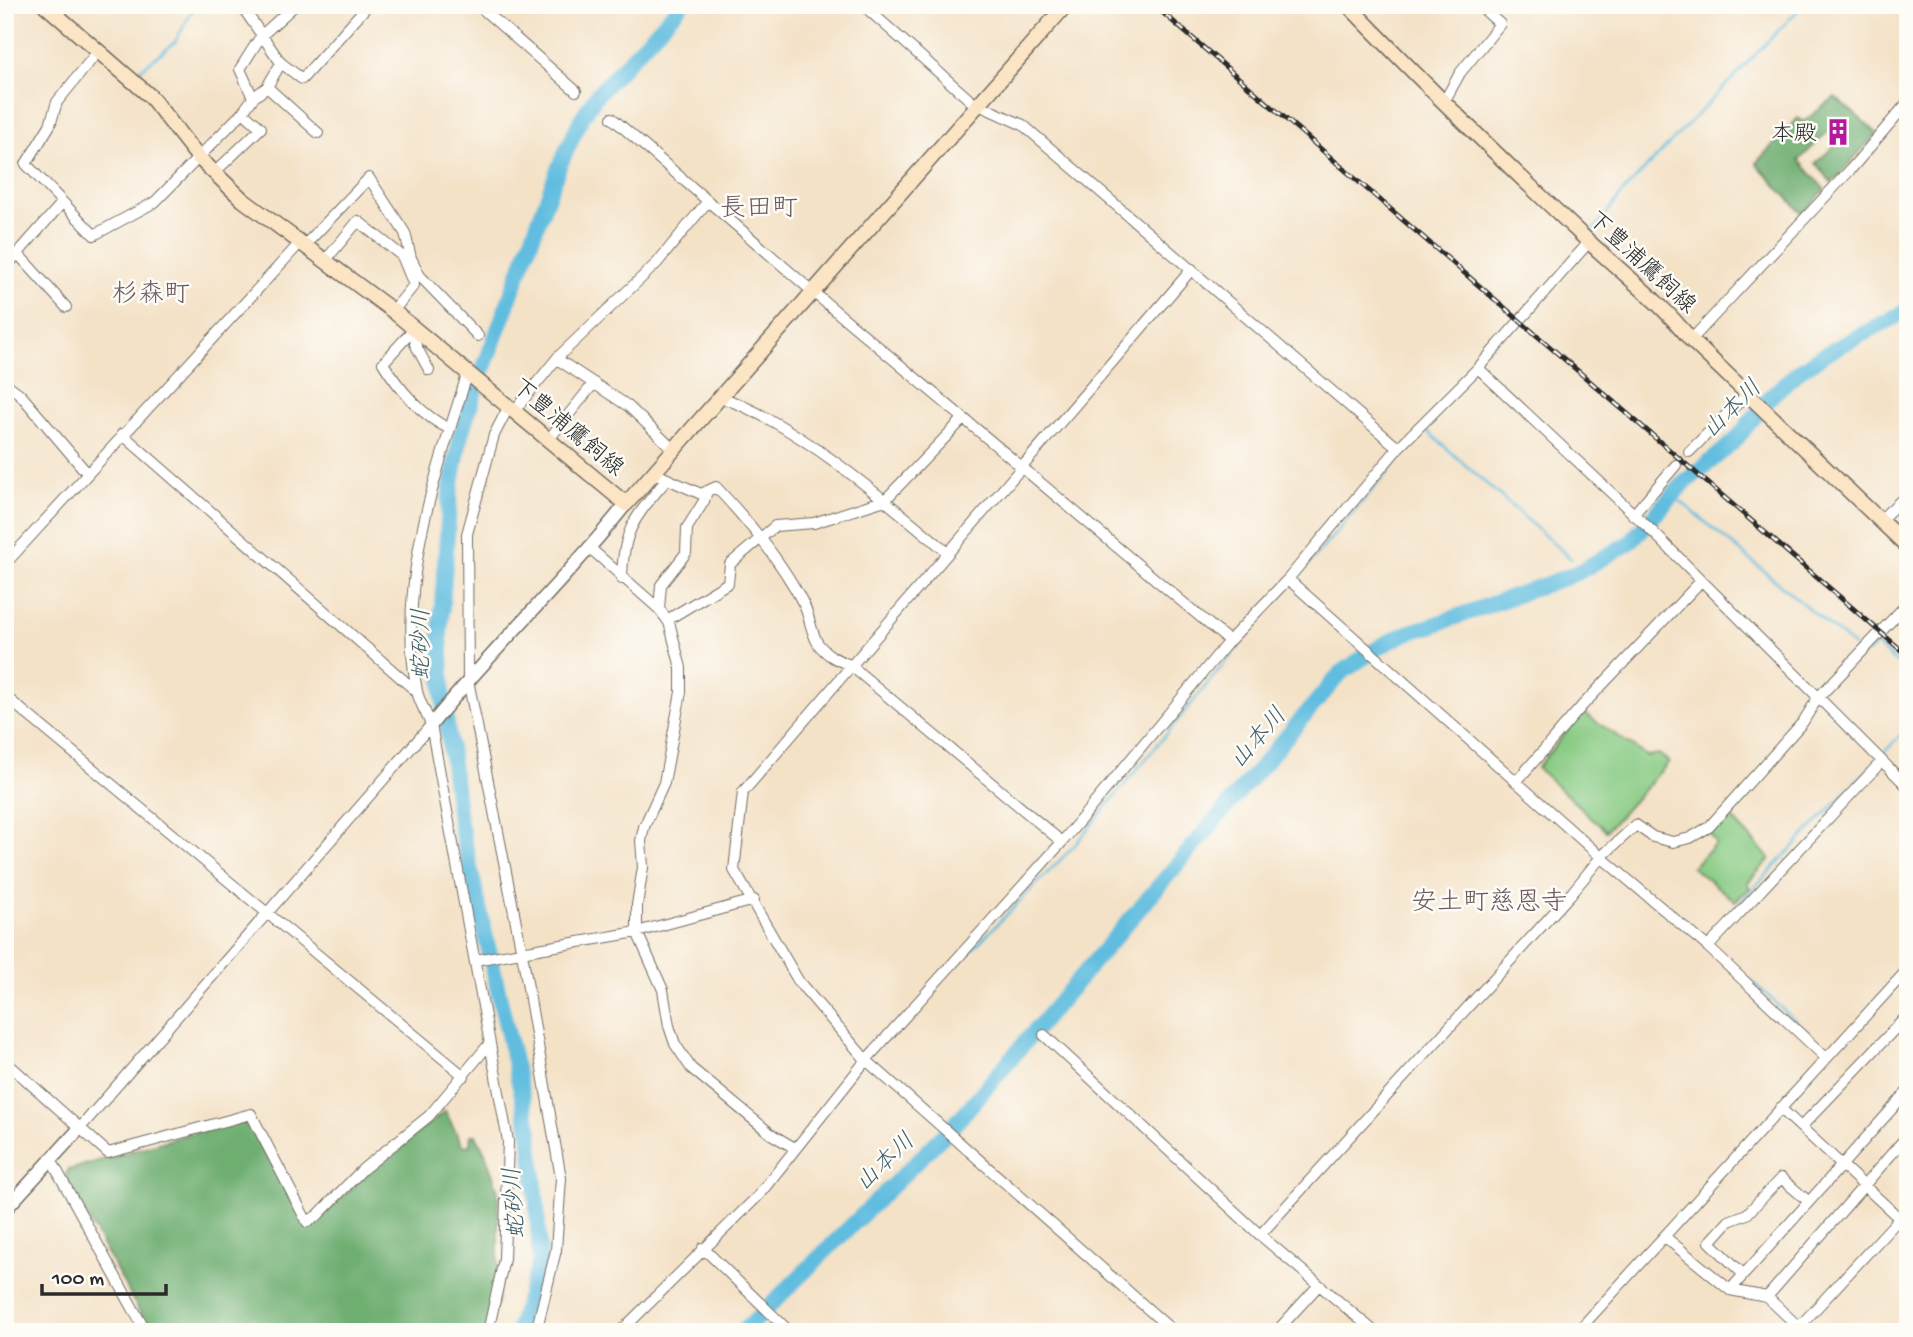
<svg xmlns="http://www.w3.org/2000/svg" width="1913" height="1337" font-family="'Gochi Hand','Klee One',sans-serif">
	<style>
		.green { fill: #88ca83; stroke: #5a7a57; stroke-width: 2 }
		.forest { fill: #6eae71; stroke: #4c6c4e; stroke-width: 2 }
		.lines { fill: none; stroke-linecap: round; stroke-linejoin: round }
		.stream { stroke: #61bddf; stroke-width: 2.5 }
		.river { stroke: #61bddf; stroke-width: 16 }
		.minor-casing { stroke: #716b62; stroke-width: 12 }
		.tertiary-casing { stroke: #716b62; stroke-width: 15 }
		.secondary-casing { stroke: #716b62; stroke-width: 17 }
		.minor { stroke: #fff; stroke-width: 10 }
		.tertiary { stroke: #fff; stroke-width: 12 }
		.secondary { stroke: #fce5c4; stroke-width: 14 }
		.rail-casing { stroke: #2b2b2b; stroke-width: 5 }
		.rail { stroke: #fdfcf7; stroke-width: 2.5; stroke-dasharray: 8; stroke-linecap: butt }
		.labels { text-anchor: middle; stroke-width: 5; stroke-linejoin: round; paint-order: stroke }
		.poi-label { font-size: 23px; fill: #2b2b2b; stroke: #fdfcf7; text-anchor: end }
		.street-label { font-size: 23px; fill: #2b2b2b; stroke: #fdfcf7 }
		.water-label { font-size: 24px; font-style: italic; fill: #3e5e6a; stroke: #fdfcf7 }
		.quarter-label { font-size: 26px; fill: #6b5a60; stroke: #fdfcf7 }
	</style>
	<rect width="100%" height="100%" fill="#fdfcf7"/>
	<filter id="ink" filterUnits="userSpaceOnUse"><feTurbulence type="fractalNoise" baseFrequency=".0143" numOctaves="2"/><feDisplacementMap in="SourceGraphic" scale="14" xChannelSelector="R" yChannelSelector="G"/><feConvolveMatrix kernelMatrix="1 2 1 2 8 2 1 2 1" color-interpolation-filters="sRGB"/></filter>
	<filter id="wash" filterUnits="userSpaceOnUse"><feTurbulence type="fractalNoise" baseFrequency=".00686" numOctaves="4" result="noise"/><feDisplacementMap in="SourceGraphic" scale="28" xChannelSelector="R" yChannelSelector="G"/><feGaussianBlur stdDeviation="1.57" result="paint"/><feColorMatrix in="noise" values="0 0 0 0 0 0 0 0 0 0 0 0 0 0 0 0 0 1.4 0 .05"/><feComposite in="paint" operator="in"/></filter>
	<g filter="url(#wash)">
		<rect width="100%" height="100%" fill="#f4e2c7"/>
		<!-- green -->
		<path class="green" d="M1582,712l65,44 12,-2 10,8 -63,69 -69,-63z
			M1727,813l43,46 -23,24 3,5 -15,13 -43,-34 24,-24 -9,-12z"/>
		<!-- forest -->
		<path class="forest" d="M1835,97l42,36 -45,50 -16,-20 32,-30 -10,-11 -39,38 26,30 -23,23 -46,-50 42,-45 5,4z
			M445,1111l18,35 7,-1 1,-10h5l10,20 12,36v109l-12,32h-335l-86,-154 3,-8 170,-51 15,11 48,87 14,8 51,-52z"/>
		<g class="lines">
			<!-- stream -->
			<path class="stream" d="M137,72l38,-30 20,-37
				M1590,235l35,-45 178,-185
				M1491,346l9,-11
				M1671,497l13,7 174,146
				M1572,567l5,6
				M1297,578l128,-149 146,130
				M1866,654l10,-9 32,28
				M1880,757l28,-30
				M1705,939l168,-175
				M958,964l116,-118 214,-260
				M1746,976l80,73"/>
			<!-- river -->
			<path class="river" d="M517,1332l23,-70 -3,-56 -7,-75 -71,-312 -16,-125 -3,-60 10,-140 11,-60 13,-40 84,-225 23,-50 15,-23 85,-91
				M743,1332l212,-208 386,-451c29,-20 55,-40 90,-47l146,-53 52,-30 54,-59 51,-42 37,-46 28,-25 24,-16 85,-45"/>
		</g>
	</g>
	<g filter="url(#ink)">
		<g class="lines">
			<defs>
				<path id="minor" d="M241,5l40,58 21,16 66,-74
					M478,5l98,86
					M863,5l109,97 51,23 375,323
					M99,50l-42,52 -7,23 -24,39 68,71 61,-33 88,-90 10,-14 14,-11 14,-24
					M267,87l51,46
					M253,98l-13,-29 21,-33 34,-31
					M1444,102l16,-29 40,-49 -21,-19
					M612,118l201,174 416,349
					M214,173l47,-45 -18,-16
					M304,246l65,-68 36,55 6,25 9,18 58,60
					M19,255l47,52
					M325,261l33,-40 44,35 12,29 -21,26
					M5,268l57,-65
					M414,329l-31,34c16,26 40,54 67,66
					M419,332l-4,12 14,26
					M1691,340l160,-171 57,-67
					M557,359l71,47 45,43
					M1478,368l175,164 255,255
					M468,372c-32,102 -72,210 -51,319 2,11 10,23 14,34l77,416 -4,118 -16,73
					M5,383l15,11 67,79
					M720,397c75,25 166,104 227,155
					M509,406l-15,29 -27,99 1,146 54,273 39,225 -5,72 -20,82
					M515,410l43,-53 99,-94 51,-62
					M122,434l295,258
					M549,439l45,-56
					M1689,452l58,-58
					M652,472l49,22 15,-7c33,35 66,74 88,118 6,12 7,29 15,40 9,11 18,15 31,20l212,177
					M1633,515l43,-50
					M1879,521l29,-27
					M591,549l68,60 10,13 12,46v24l-17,91 -20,44 -3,14 2,26 -6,38v27l26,58 6,36 6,18 16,24 80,66 22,13
					M5,564l295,-321
					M622,579c1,-52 14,-62 45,-100
					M1288,579l313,278 107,90 117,110
					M659,609l2,-24 25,-32 1,-25 17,-27 3,-10
					M667,620l61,-37 2,-19 45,-38 39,-3 71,-23 78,-81
					M5,696l459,380
					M1516,782l66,-76 119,-125
					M1708,947l174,-186
					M475,960l162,-28 117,-32
					M1044,1035l216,200 115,97
					M5,1061l103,92 143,-39 56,108 11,-7 45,-46 66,-53 61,-73
					M1780,1108l119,110
					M1801,1127l107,-112
					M80,1128l351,-403
					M50,1158l96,174
					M1260,1235l310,-340 31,-38 35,-32 17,12 20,5 17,-4 19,-11 94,-105 14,-23 91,-96
					M1665,1237l65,53 37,7 37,35
					M703,1248l87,84
					M1743,1274l-33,-32 19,-21 18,-7 34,-36 27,23
					M1730,1290l178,-199
					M1767,1297l141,-162
					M1799,1327l109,-118
					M620,1332l138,-136 108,-136 196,-218 167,-201 59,-62 110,-131 80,-80 111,-126
					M1174,1332l-308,-272 -67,-78 -65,-112 9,-78 449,-523
					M1276,1332l42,-46
					M1577,1332l331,-363
					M1905,1332l3,-4"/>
				<path id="tertiary" d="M431,725c62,-77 134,-144 195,-221
					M5,1210l75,-82"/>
				<path id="secondary" d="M45,5l105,91 48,61 45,43 150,111 233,193 440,-499
					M1348,5c78,81 158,159 239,235 36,34 73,61 104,100l217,207"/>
			</defs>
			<!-- minor casing -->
			<use href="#minor" class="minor-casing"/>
			<!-- tertiary casing -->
			<use href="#tertiary" class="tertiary-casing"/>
			<!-- secondary casing -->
			<use href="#secondary" class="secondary-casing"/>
			<!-- minor -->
			<use href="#minor" class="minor"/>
			<!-- tertiary -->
			<use href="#tertiary" class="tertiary"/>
			<!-- secondary -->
			<use href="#secondary" class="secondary"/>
			<defs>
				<path id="rail" d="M1154,5l754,651"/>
			</defs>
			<!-- rail casing -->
			<use href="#rail" class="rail-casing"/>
			<!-- rail -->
			<use href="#rail" class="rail"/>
		</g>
	</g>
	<!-- icons -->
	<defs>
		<symbol id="building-bare" viewBox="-9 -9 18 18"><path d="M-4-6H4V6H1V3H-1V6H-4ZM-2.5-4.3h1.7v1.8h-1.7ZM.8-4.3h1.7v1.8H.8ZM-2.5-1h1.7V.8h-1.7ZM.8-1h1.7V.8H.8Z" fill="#b5179e" stroke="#fdfcf7" stroke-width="2.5" paint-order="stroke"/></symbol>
	</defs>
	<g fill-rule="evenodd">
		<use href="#building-bare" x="1819" y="113" width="38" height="38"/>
	</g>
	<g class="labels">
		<!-- poi labels -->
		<g class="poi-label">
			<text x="1817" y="140">本殿</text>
		</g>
		<!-- street labels -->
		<g class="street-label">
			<text transform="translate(1643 261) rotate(43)" y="8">下豊浦鷹飼線</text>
			<text transform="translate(569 426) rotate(40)" y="8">下豊浦鷹飼線</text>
		</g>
		<!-- water labels -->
		<g class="water-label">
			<text transform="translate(1731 408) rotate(-45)" y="8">山本川</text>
			<text transform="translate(420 644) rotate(-90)" y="8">蛇砂川</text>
			<text transform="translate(1257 737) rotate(-49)" y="8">山本川</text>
			<text transform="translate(884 1161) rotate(-44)" y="8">山本川</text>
			<text transform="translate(513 1203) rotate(-94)" y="8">蛇砂川</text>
		</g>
		<!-- quarter labels -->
		<g class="quarter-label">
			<text x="759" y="215">長田町</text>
			<text x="151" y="301">杉森町</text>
			<text x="1489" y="909">安土町慈恩寺</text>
		</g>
	</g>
	<!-- margin -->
	<rect width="1913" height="1337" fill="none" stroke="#fdfcf7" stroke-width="28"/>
	<!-- scale -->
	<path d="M42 1284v10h124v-10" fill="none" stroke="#2b2b2b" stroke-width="3.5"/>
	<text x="52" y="1284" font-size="21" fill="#2b2b2b" stroke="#fdfcf7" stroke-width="5" paint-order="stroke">100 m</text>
</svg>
